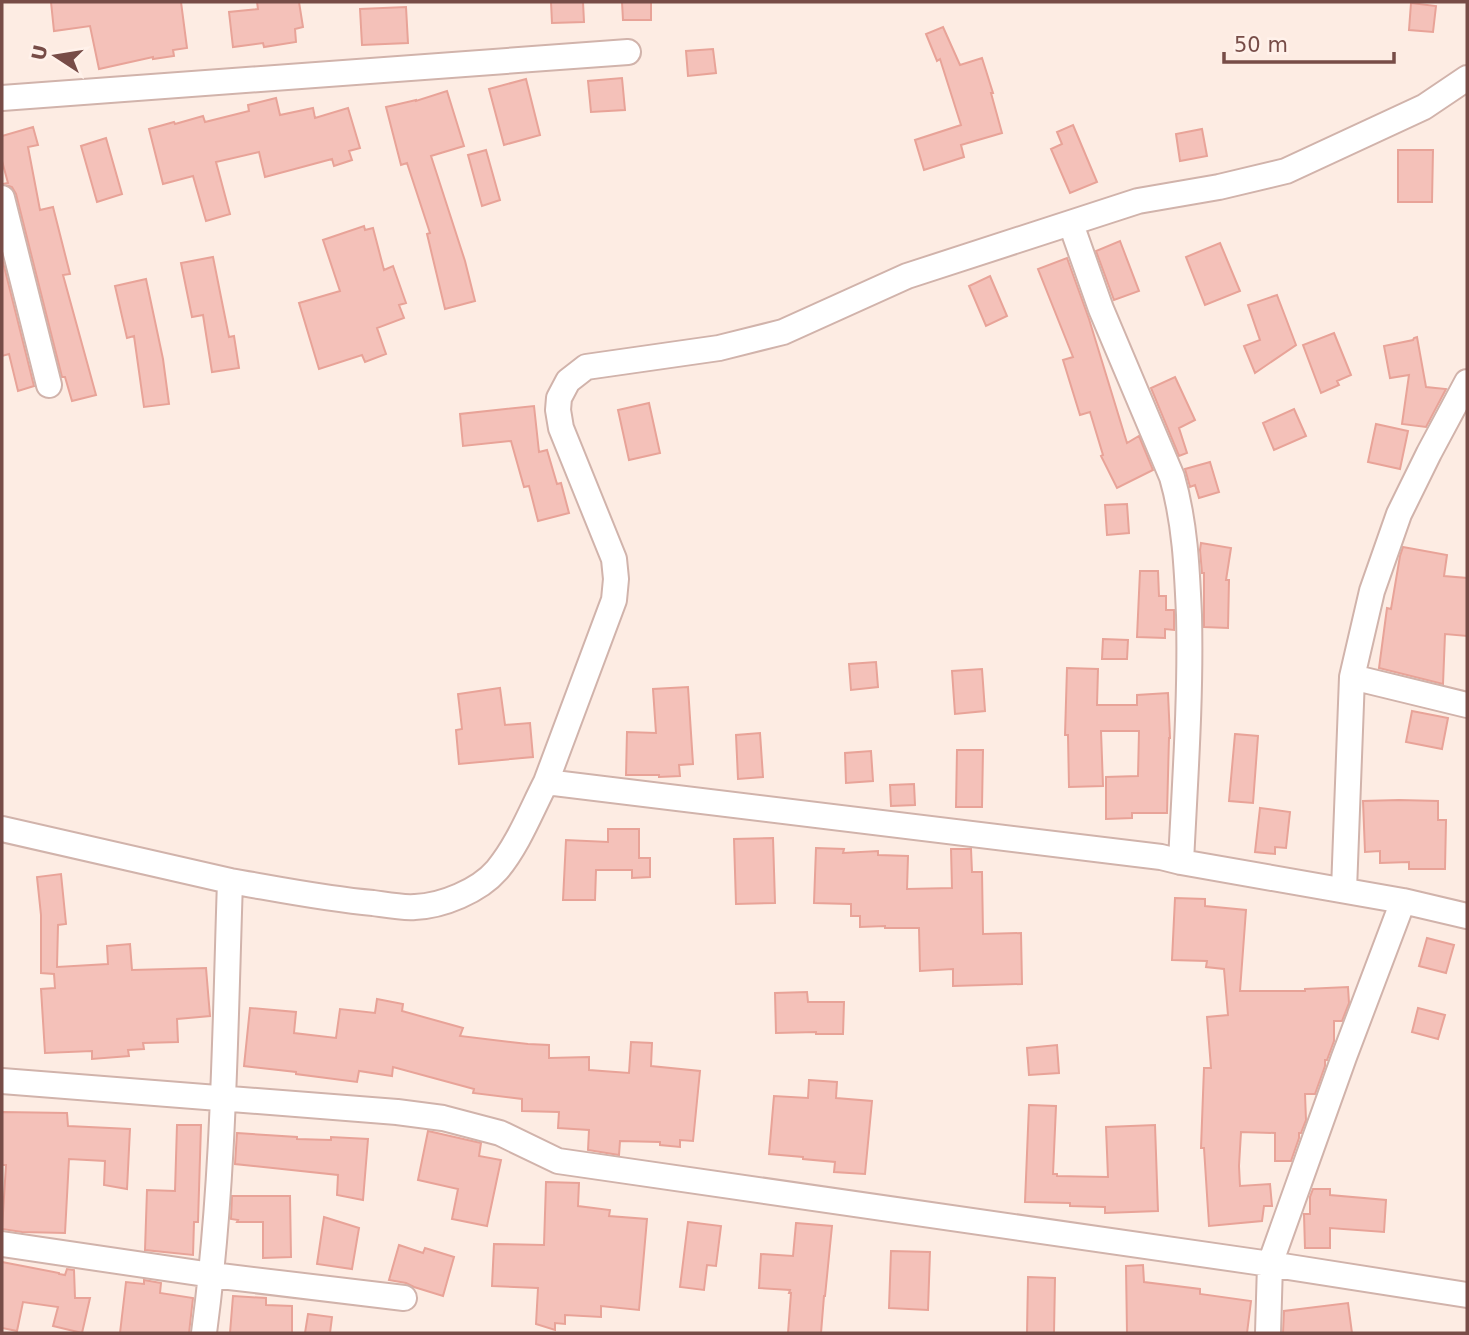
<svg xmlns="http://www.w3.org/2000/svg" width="1469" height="1335" font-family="'DejaVu Sans',sans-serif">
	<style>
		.building { fill: #f4c1b9; stroke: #e8a398; stroke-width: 2 }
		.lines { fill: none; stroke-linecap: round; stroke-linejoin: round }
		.minor-casing { stroke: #d1b3ab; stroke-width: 28 }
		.minor { stroke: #fff; stroke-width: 24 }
	</style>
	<rect width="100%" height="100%" fill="#fdece3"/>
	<!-- building -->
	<path class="building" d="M51,2h130l6,46 -14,2 1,6 -21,3v-2l-54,12 -9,-43 -36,5z
		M257,2h42l4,25 -8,2 1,13 -32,5 -1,-4 -30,4 -4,-35 29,-3z
		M551,2h32l1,20 -32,1z
		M622,2h29v18h-28z
		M1411,3l25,3 -3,26 -24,-2z
		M406,7l2,36 -46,2 -2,-36z
		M943,27l17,38 22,-7 11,35h-2l11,40 -41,12 3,12 -40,13 -9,-30 46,-15 -21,-66 -3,2 -11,-27z
		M713,49l3,24 -28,3 -2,-25z
		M622,78l3,32 -34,2 -3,-31z
		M526,79l14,56 -36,10 -15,-56z
		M447,91l17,55 -33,10 34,105 10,40 -30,8 -18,-75 3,-1 -23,-70 -6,2 -15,-58 30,-7v1z
		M276,98l4,17 33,-7 2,10 33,-10 12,40 -11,3 3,9 -18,6 -2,-7 -67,18 -6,-25 -43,10 14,52 -24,7 -13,-45 -30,8 -14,-55 25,-7 1,2 28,-8 2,6 44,-11 -1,-6z
		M1073,125l24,57 -27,11 -19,-44 11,-5 -5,-12z
		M33,127l5,18 -10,2 12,63 13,-3 17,67 -7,1 33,120 -24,6 -7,-24h-3l-46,-183 -4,-7 -9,-3 5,-1 -6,-22v-25z
		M1202,129l5,27 -27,5 -4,-27z
		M106,138l16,56 -25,8 -16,-56z
		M486,150l14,50 -18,6 -14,-51z
		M1398,150h35l-1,52h-34z
		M364,226l1,4 8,-2 11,42 9,-4 13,37 -7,2 5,13 -27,10 9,26 -21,8 -3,-7 -43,14 -20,-66 41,-12 -17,-51z
		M1120,241l19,50 -25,9 -18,-49z
		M1220,243l20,48 -35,14 -19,-48z
		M213,257l16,80 5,-1 5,32 -27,4 -9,-57 -11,2 -11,-54z
		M2,258l32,128 -16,5 -9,-37 -7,2z
		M1067,258l22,61 38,124 12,-7 14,34 -36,18 -16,-32 2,-1 -13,-43 -10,3 -17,-55 10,-3 -35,-88z
		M990,276l17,40 -21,10 -17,-40z
		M146,279l17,80 6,45 -25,3 -10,-71 -7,2 -12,-52z
		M1277,295l19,50 -41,28 -11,-27 16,-6 -12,-35z
		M1334,333l17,42 -14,6 2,4 -18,8 -18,-48z
		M1417,337l9,50 20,2 -20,38 -24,-3 7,-49 -19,3 -6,-32 29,-6 1,-2z
		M1175,377l20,43 -16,8 8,25 -8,3 -28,-68z
		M649,403l11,50 -31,7 -11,-50z
		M534,406l5,46 8,-2 10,34 4,-1 8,30 -31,8 -9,-35 -5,1 -13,-46 -48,5 -3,-32z
		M1294,409l12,27 -32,14 -11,-27z
		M1376,424l32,7 -8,38 -32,-7z
		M1210,462l9,30 -20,6 -4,-13 -5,2 -5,-18z
		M1127,504l2,29 -22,2 -2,-30z
		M1201,543l30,5 -5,32h3l-1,48 -24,-1v-54h-2l-2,-23z
		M1403,547l44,8 -3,21 23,2v58l-22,-2 -2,50 -64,-16 8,-60 4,1 9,-53z
		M1140,571h18l1,25h7v14h8v20l-9,-1v9l-28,-1z
		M1103,639l25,1 -1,19h-25z
		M876,662l2,25 -27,3 -2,-26z
		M1067,668l31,1 -1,36h40v-10l31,-2 2,45h-1l-2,75h-35v5l-26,1v-42l32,-1 1,-45h-38l2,55 -34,1 -1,-52h-3z
		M982,669l3,42 -30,3 -3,-43z
		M688,687l5,77 -14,1 1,11 -21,1v-2h-33l1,-43 29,1 -3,-44z
		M500,688l5,37 25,-2 3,34 -74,7 -3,-34 6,-1 -4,-35z
		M1412,711l36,7 -6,31 -36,-7z
		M760,733l3,44 -25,2 -2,-44z
		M1235,734l23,2 -5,67 -24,-2z
		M957,750h26l-1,57h-26z
		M871,751l2,30 -27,2 -1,-30z
		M914,784l1,21 -24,1 -1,-21z
		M1399,800l39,1v19h8l-1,49h-36v-7l-29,1v-12l-15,1 -2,-51z
		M1260,808l30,4 -4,36 -11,-1v7l-20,-2z
		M608,829h31v29h11v19l-18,1v-8h-36l-1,30h-32l3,-60 42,2z
		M773,838l2,65 -39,1 -2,-65z
		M816,848l28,1 -1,4 35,-2v4l30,1 -1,33 45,-1 -1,-39h20l1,23h10l1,62 38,-1 1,51 -69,2v-17l-33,2 -1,-43h-34v-2l-25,1v-11h-9v-12l-37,-1z
		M61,874l5,50 -8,1 -1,42 51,-3 -1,-18 23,-2 2,26 74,-2 4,48 -33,3 1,23 -35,1 1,6 -16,1 1,6 -37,3v-8l-47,2 -4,-64 14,-1 -1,-14 -13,-1v-58l-4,-38z
		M1175,898l30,1v7l41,4 -6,81h65v-2l43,-2 1,16 -7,18h-8v20l-7,19h-2v6l-10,28h-10l1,26 -5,13h-2v5l-8,23h-16v-28l-34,-1 -2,34 1,20 30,-2 2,22h-8l-2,15 -53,5 -5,-78h-3l3,-80h7l-4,-51 21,-2 -4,-46 -18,-2 1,-6 -35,-1z
		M1427,938l27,7 -8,28 -27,-7z
		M807,992l1,10h36l-1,32h-27v-2l-40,1 -1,-40z
		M377,999l26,5 -1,7 61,17 -3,8 68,8 21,1v13l40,-1v13l40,3 2,-31 21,1 -1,23 49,5 -7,70 -13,-1v7l-20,-2v-3l-40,-1 -1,14 -31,-5 1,-20 -31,-2 1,-16 -37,-1v-12l-49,-6 1,-4 -81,-22 -1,9 -33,-5 -2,11 -61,-8v-2l-52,-6 6,-58 46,4 -2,21 42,5 4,-29 35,4z
		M1418,1008l27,7 -7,24 -26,-7z
		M1057,1045l2,28 -30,2 -2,-27z
		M809,1080l28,2 -1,16 36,3 -7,73 -31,-2 1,-10 -32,-3v-2l-34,-3 5,-58 34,2z
		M1029,1105l27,1 -3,68h4v2l51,1 -2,-50 49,-2 3,86 -53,2v-6l-35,-1v-3l-45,-1z
		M2,1112l65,1 1,13 62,3 -3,60 -23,-4 1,-24 -36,-2 -4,74 -43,-1 -20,-3 4,-64h-4z
		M177,1125h24l-3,97h-4l-1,33 -48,-5 2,-60 28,1z
		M428,1131l53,12 -2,13 22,4 -14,66 -35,-7 6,-30 -40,-9z
		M237,1133l60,4v2l34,1v-3l37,2 -5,61 -26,-5 1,-20 -103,-11z
		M546,1182l33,1 -1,23 32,4 -1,6 38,3 -8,91 -38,-4v11l-36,-2v9l-10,-1v7l-19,-6 2,-36 -46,-2 2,-42 50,1z
		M1313,1189h17v6l56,5 -2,32 -54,-4v20h-25l-1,-34h6v-17z
		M232,1196h58l1,61 -28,1v-36h-26l1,-2 -7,-1z
		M324,1217l35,11 -7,41 -35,-5z
		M688,1222l33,4 -5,40 -9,-1 -3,25 -24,-3z
		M796,1223l36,3 -7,70h-1l-3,37h-33l3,-40h-2l1,-3 -31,-2 2,-34 32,2z
		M399,1245l24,8 2,-5 29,9 -11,39 -29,-9 -8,-4 -17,-3z
		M891,1251l39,1 -2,58 -39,-2z
		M2,1262l57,11v1l6,1 2,-6 7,1 1,28h15l-8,35 -29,-7 5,-19 -35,-5 -6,29 -15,-3z
		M1143,1265l1,17 56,7v5l51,7 -4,32h-120l-1,-67z
		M1028,1277l27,1 -1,55h-27z
		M144,1280l17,3 -1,10 33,5 -4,35h-69l6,-51 18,2z
		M233,1296l33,2v7l26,1v27h-62z
		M1348,1303l4,30h-69l1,-22z
		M308,1314l24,3 -2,16h-25z"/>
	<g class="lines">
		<defs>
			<path id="minor" d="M2,98l626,-46
				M2,198l47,187
				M1071,224l30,85 71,168c13,45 15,92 17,138 2,82 -4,165 -8,247
				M1352,677l115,28
				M546,782l68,-182 2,-21 -2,-20 -53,-131 -3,-18 1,-12 9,-17 18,-14 133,-19 64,-16 124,-56 231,-75 81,-14 67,-16 138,-64 43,-29
				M2,829l228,52
				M1344,890l8,-213 20,-86 27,-77 30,-61 38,-71
				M2,1081l395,31 46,6 57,15 58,28 712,103 197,31
				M2,1244l210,31 192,23
				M204,1333c20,-149 21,-302 26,-452 47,8 95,18 143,22 14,2 29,5 42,4 27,-1 64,-16 82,-37 21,-25 34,-59 49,-88l615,75 20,5 222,39 64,15
				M1268,1333l2,-69 74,-207 59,-156"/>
		</defs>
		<!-- minor casing -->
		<use href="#minor" class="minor-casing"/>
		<!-- minor -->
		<use href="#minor" class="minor"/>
	</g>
	<!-- border -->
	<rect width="1469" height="1335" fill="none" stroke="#774c47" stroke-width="7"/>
	<!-- north arrow -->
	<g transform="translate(56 56) rotate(282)" stroke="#fff1ea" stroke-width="5" paint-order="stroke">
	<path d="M0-5L12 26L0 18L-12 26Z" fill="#774c47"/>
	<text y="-10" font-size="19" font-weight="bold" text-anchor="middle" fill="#774c47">U</text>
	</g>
	<!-- scale -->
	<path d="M1224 52v10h170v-10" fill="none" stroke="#774c47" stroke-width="3.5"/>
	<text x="1234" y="52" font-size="21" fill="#774c47" stroke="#fff1ea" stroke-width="5" paint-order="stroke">50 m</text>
</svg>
